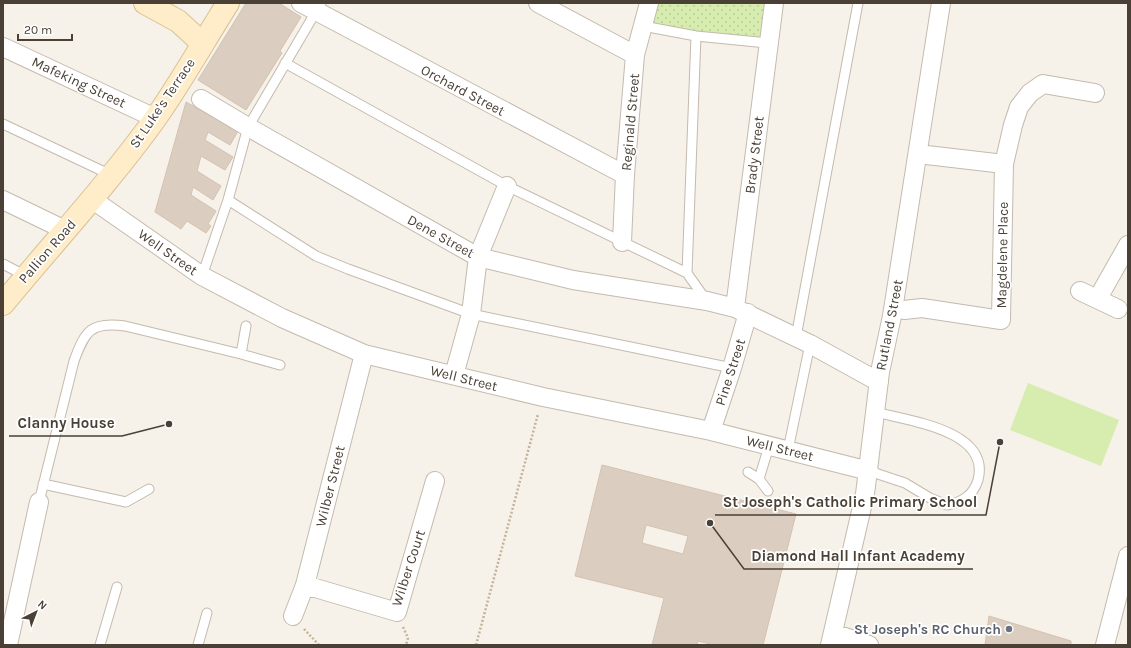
<svg xmlns="http://www.w3.org/2000/svg" width="1131" height="648" font-family="Karla,sans-serif">
	<style>
		.grass { fill: url(#grass-dots) }
		.garden { fill: #d7edaf }
		.building { fill: #dbcec0; stroke: #d4c2b0; fill-rule: evenodd }
		.lines { fill: none; stroke-linecap: round; stroke-linejoin: round }
		.lane-casing { stroke: #c5baad; stroke-width: 11 }
		.street-casing { stroke: #c5baad; stroke-width: 20 }
		.secondary-casing { stroke: #d9c195; stroke-width: 24 }
		.path { stroke: #c5b29a; stroke-width: 2.5; stroke-dasharray: 2 2; stroke-linecap: butt }
		.lane { stroke: #fff; stroke-width: 9 }
		.street { stroke: #fff; stroke-width: 18 }
		.secondary { stroke: #ffedc9; stroke-width: 22 }
		.worship-dot { fill: #6b7280; stroke: #fff; stroke-width: 1.5 }
		.labels { text-anchor: middle; stroke-width: 3.5; stroke-linejoin: round; paint-order: stroke }
		.street-label { font-size: 14px; fill: #4a4036; stroke: #fff }
		.worship-label { font-size: 14px; font-weight: bold; fill: #5b616d; stroke: #fff; text-anchor: end }
		.leader { fill: none; stroke: #4a4036; stroke-width: 1.5 }
		.callout-dot { fill: #4a4036; stroke: #fff; stroke-width: 1.5 }
		.callout-label { font-size: 15px; text-anchor: middle; font-weight: bold; fill: #4a4036; stroke: #fff; stroke-width: 3.5; stroke-linejoin: round; paint-order: stroke }
	</style>
	<defs>
		<pattern id="grass-dots" width="8" height="8" patternUnits="userSpaceOnUse"><rect width="8" height="8" fill="#d7edaf"/><path d="M2 2h.1M6 6h.1" fill="none" stroke="#bacc97" stroke-width="1.8" stroke-linecap="round"/></pattern>
	</defs>
	<rect width="100%" height="100%" fill="#f6f1e9"/>
	<!-- grass -->
	<path class="grass" d="M648,3h126l-6,40 -125,-17z"/>
	<!-- garden -->
	<path class="garden" d="M1028,383l91,37 -18,46 -91,-36z"/>
	<!-- building -->
	<path class="building" d="M246,3h33l22,14 -21,34 2,2 -36,57 -48,-30z
		M186,102l52,29 -8,14 -22,-13 -3,8 28,17 -8,13 -24,-14 -4,15 24,15 -8,14 -20,-13 -2,8 25,16 -8,13 3,2 -5,7 -19,-12 -6,8 -26,-17z
		M602,465l194,49 -33,131h-49l-16,-4 -1,4h-45l12,-47 -89,-22zM646,525l42,11 -5,18 -41,-11z
		M989,616l82,25v4h-86z"/>
	<g class="lines">
		<defs>
			<path id="lane" d="M643,26l53,10 72,7
				M285,63l222,123 180,87 19,27
				M3,124l108,51
				M228,200l88,56 32,13 123,45 261,54
				M3,264l23,12
				M687,273l9,-237
				M202,276l26,-76 20,-73 73,-124
				M796,337l62,-334
				M241,354l5,-28
				M788,450l22,-106
				M869,471l36,12 25,15 17,7c15,-3 26,-9 31,-25 13,-50 -70,-59 -102,-68
				M748,472l11,7 9,12
				M759,479l10,-33
				M43,484l83,18 23,-13
				M39,502l35,-141c11,-30 17,-40 51,-35l116,28 39,11
				M100,645l17,-58
				M198,645l9,-32"/>
			<path id="street" d="M301,3l324,172
				M538,3l97,52
				M3,47l152,71
				M201,99l47,28 230,130 95,23 134,21 28,7 75,36 69,38
				M918,154l86,10
				M3,200l62,30
				M93,200l109,76 80,42 82,36 179,43 168,34 158,40
				M622,242l3,-67 10,-120 14,-52
				M1080,291l38,18
				M1098,298l30,-53
				M735,308l39,-305
				M904,310l18,-2 79,12 3,-156 9,-39 6,-18 11,-14 13,-9 52,9
				M454,375l17,-61 7,-57 29,-71
				M711,431l21,-63 16,-55
				M305,585l92,27 38,-131
				M293,616l12,-31 59,-231
				M833,633l36,12
				M8,645l31,-143
				M830,645l35,-151 15,-122 12,-56 49,-313
				M1105,645l23,-89"/>
			<path id="secondary" d="M145,3l33,18 24,22
				M3,304c51,-62 105,-120 152,-185 26,-37 49,-78 73,-116"/>
		</defs>
		<!-- lane casing -->
		<use href="#lane" class="lane-casing"/>
		<!-- street casing -->
		<use href="#street" class="street-casing"/>
		<!-- secondary casing -->
		<use href="#secondary" class="secondary-casing"/>
		<!-- path -->
		<path class="path" d="M403,627l5,11 -2,7
			M304,629l15,16
			M476,645l62,-231"/>
		<!-- lane -->
		<use href="#lane" class="lane"/>
		<!-- street -->
		<use href="#street" class="street"/>
		<!-- secondary -->
		<use href="#secondary" class="secondary"/>
	</g>
	<!-- markers -->
	<circle class="worship-dot" cx="1009" cy="629" r="4"/>
	<g class="labels">
		<!-- street labels -->
		<g class="street-label">
			<text transform="translate(79 82) rotate(25)" y="5">Mafeking Street</text>
			<text transform="translate(463 90) rotate(28)" y="5">Orchard Street</text>
			<text transform="translate(162 103) rotate(-56)" y="5">St Luke's Terrace</text>
			<text transform="translate(630 122) rotate(-85)" y="5">Reginald Street</text>
			<text transform="translate(754 155) rotate(-83)" y="5">Brady Street</text>
			<text transform="translate(441 236) rotate(29)" y="5">Dene Street</text>
			<text transform="translate(47 251) rotate(-49)" y="5">Pallion Road</text>
			<text transform="translate(168 252) rotate(35)" y="5">Well Street</text>
			<text transform="translate(1002 255) rotate(-89)" y="5">Magdelene Place</text>
			<text transform="translate(889 325) rotate(-79)" y="5">Rutland Street</text>
			<text transform="translate(730 372) rotate(-72)" y="5">Pine Street</text>
			<text transform="translate(464 378) rotate(14)" y="5">Well Street</text>
			<text transform="translate(780 448) rotate(14)" y="5">Well Street</text>
			<text transform="translate(330 486) rotate(-76)" y="5">Wilber Street</text>
			<text transform="translate(408 568) rotate(-72)" y="5">Wilber Court</text>
		</g>
		<!-- worship labels -->
		<g class="worship-label">
			<text x="1001" y="634">St Joseph's RC Church</text>
		</g>
	</g>
	<!-- callouts -->
	<path class="leader" d="M169 424L122 436H9M1000 442L986 515H715M710 523L744 569H973"/>
	<g class="callout-dot">
		<circle cx="169" cy="424" r="4"/>
		<circle cx="1000" cy="442" r="4"/>
		<circle cx="710" cy="523" r="4"/>
	</g>
	<g class="callout-label">
		<text x="66" y="428">Clanny House</text>
		<text x="850" y="507">St Joseph's Catholic Primary School</text>
		<text x="858" y="561">Diamond Hall Infant Academy</text>
	</g>
	<!-- border -->
	<rect width="1131" height="648" fill="none" stroke="#4a4036" stroke-width="8"/>
	<!-- north arrow -->
	<g transform="translate(36 612) rotate(42)" stroke="#ffffff" stroke-width="3" paint-order="stroke">
	<path d="M0-3L7 15L0 10L-7 15Z" fill="#4a4036"/>
	<text y="-6" font-size="11" font-weight="bold" text-anchor="middle" fill="#4a4036">N</text>
	</g>
	<!-- scale -->
	<path d="M18 34v6h54v-6" fill="none" stroke="#4a4036" stroke-width="2"/>
	<text x="24" y="34" font-size="12" fill="#4a4036" stroke="#ffffff" stroke-width="3" paint-order="stroke">20 m</text>
</svg>
